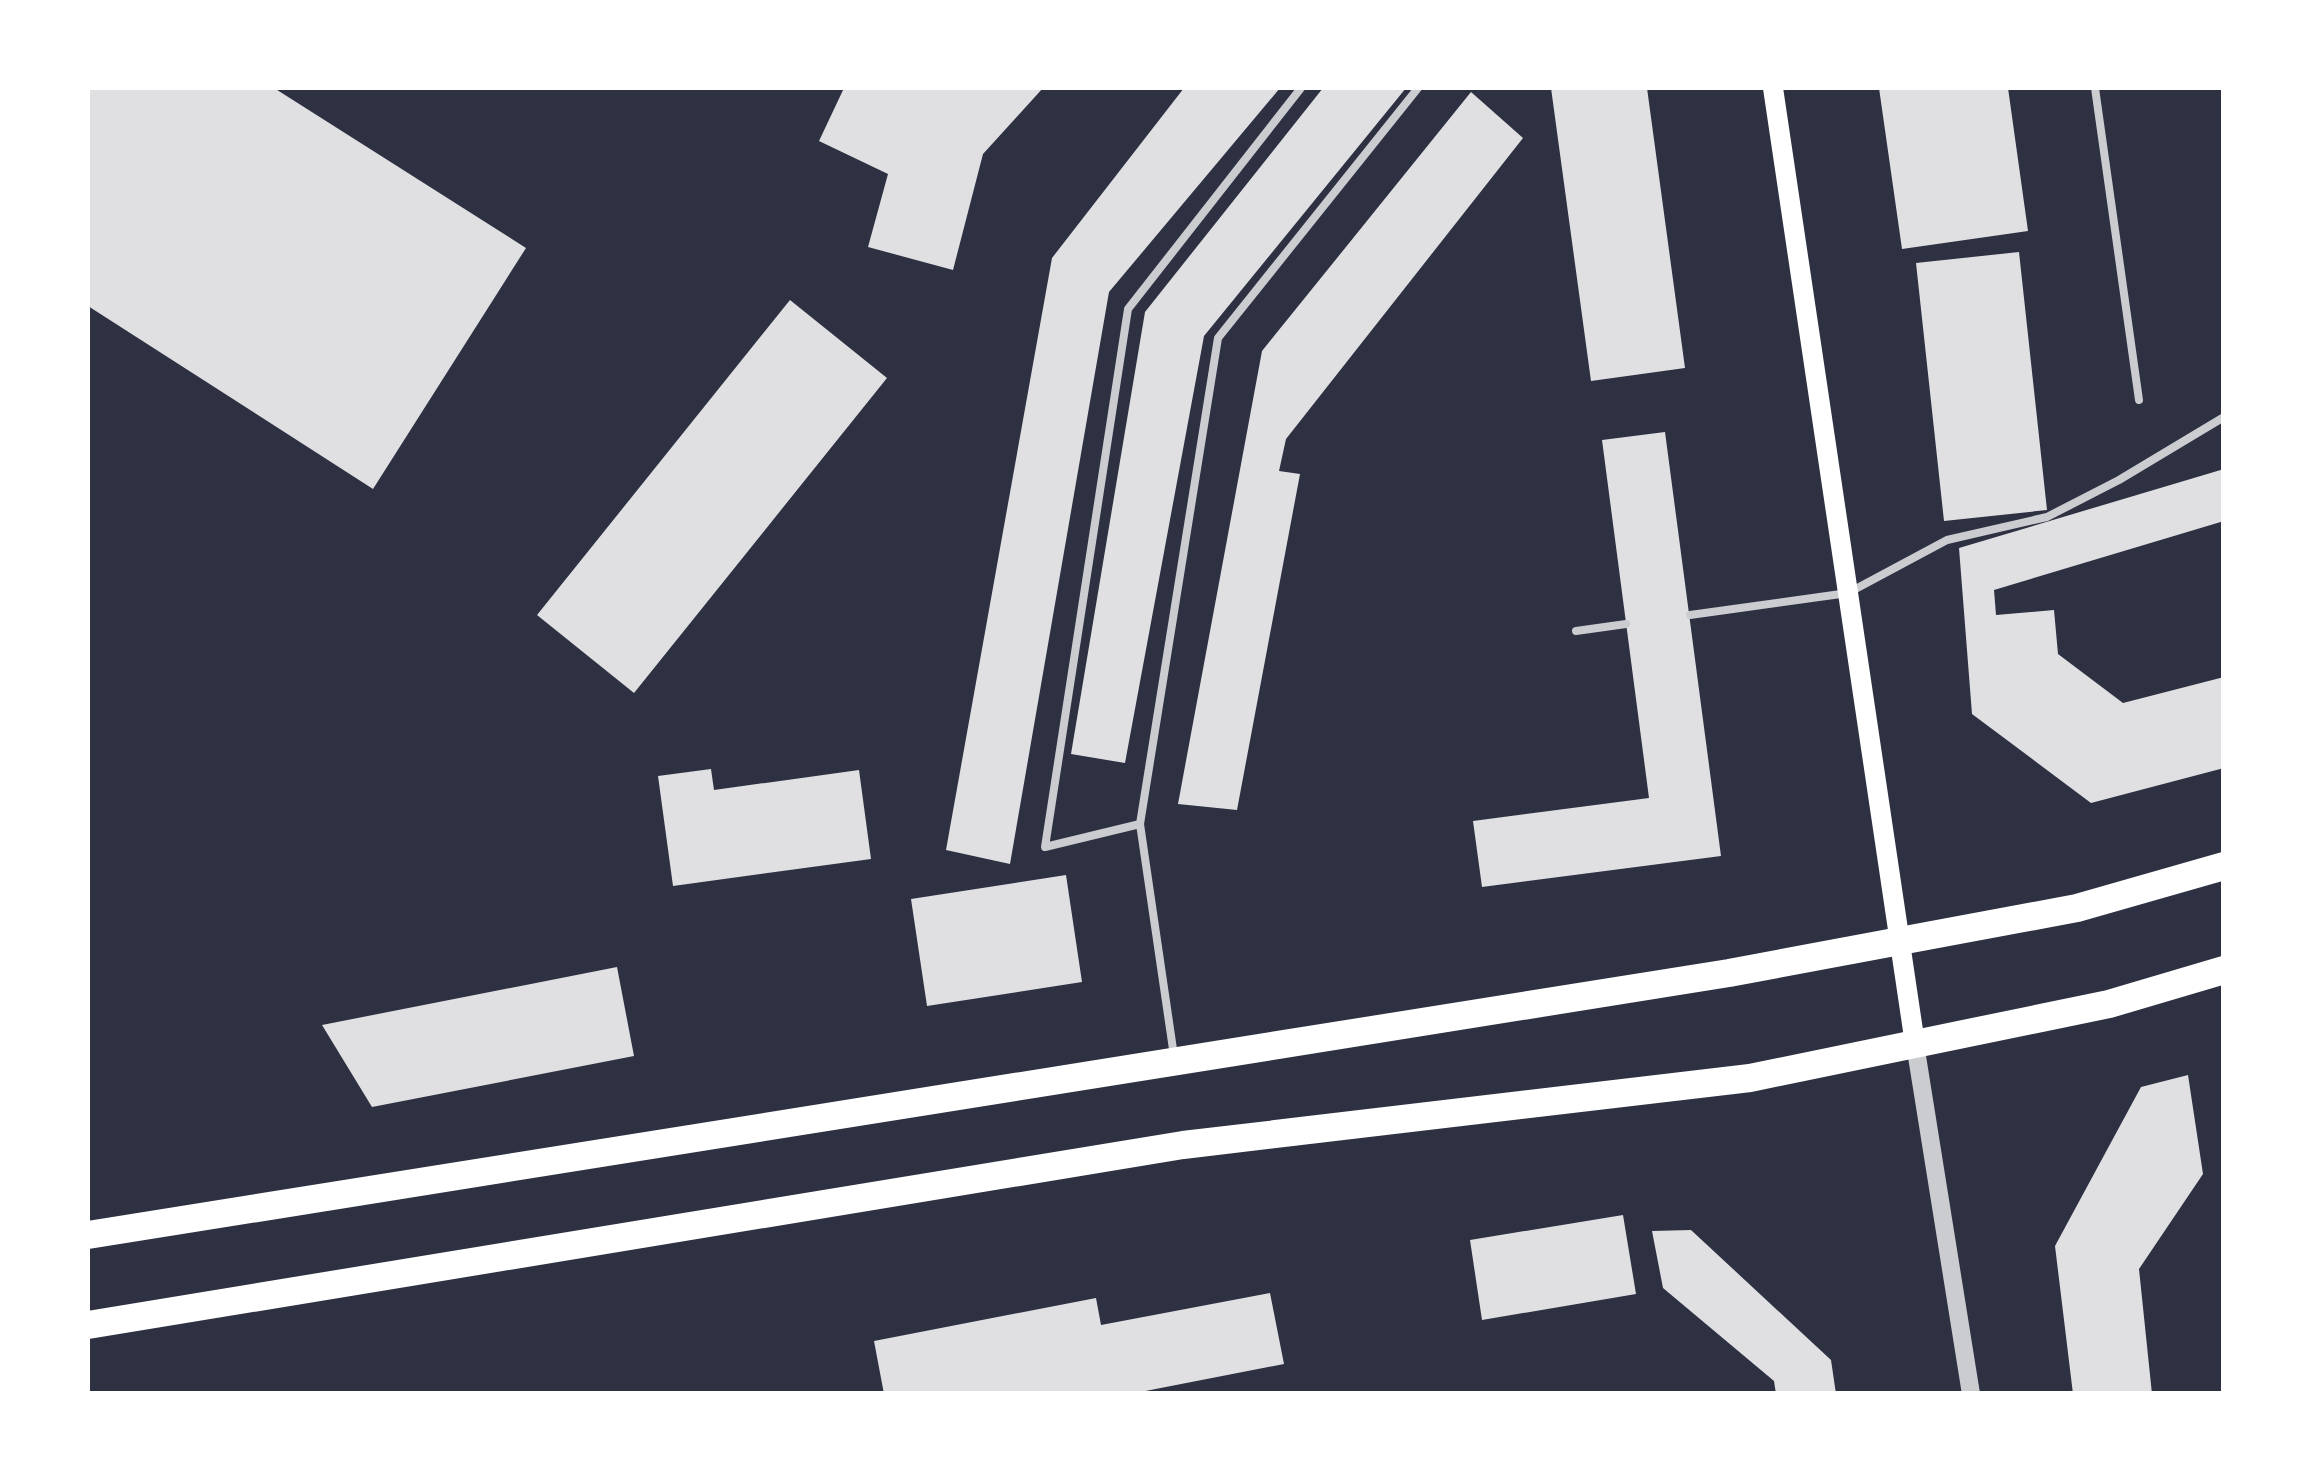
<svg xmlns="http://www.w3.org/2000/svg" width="2311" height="1481" font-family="'Space Grotesk',sans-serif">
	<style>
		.building { fill: #e0e0e3 }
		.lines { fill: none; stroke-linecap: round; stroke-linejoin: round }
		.service { stroke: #caccd0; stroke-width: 8 }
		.tertiary { stroke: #caccd0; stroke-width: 18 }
		.secondary { stroke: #fff; stroke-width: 20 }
		.trunk { stroke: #fff; stroke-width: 28 }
	</style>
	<rect width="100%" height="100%" fill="#2d3142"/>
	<!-- building -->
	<path class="building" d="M88,88h186l252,160 -153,241 -285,-183z
		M844,88h199l-60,66 -30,116 -85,-23 20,-73 -69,-33z
		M1184,88h96l-171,204 -99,572 -64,-14 106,-592z
		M1323,88h83l-202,248 -79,427 -54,-9 74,-442z
		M1551,88h96l38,280 -94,13z
		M1879,88h129l20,143 -126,18z
		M1471,92l52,46 -237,301 -7,32 21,3 -63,336 -59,-6 84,-453z
		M2019,252l28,258 -103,11 -28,-258z
		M790,300l97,78 -253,315 -97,-78z
		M1665,432l56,424 -239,31 -9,-66 176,-23 -47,-358z
		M2224,469v52l-230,69 2,25 58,-5 4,44 65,49 101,-26v91l-133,35 -119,-89 -13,-166z
		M711,769l3,21 145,-20 12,89 -198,27 -15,-110z
		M1066,875l16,107 -155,24 -16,-107z
		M617,967l17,89 -262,51 -50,-82z
		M2188,1075l15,99 -64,95 13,125h-79l-18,-148 86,-159z
		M1623,1215l13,79 -154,26 -12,-80z
		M1691,1230l140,130 5,34h-60l-2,-13 -111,-93 -11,-57z
		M1270,1293l14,71 -154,30h-246l-10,-53 222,-43 5,27z"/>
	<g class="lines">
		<!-- service -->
		<path class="service" d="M2095,88l44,312
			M1690,615l158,-22 99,-53 100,-23 72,-37 105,-63
			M1576,631l50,-7
			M1140,824l-95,23 83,-538 173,-221
			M1174,1056l-34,-232 78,-486 200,-250"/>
		<!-- tertiary -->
		<path class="tertiary" d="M1915,1044l56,350"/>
		<!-- secondary -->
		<path class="secondary" d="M1773,88l142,956"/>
		<!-- trunk -->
		<path class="trunk" d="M88,1235l1641,-262 348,-65 147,-42
			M88,1325l1095,-180 567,-67 359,-74 115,-34"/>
	</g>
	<!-- border -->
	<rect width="2311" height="1481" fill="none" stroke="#ffffff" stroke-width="180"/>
</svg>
